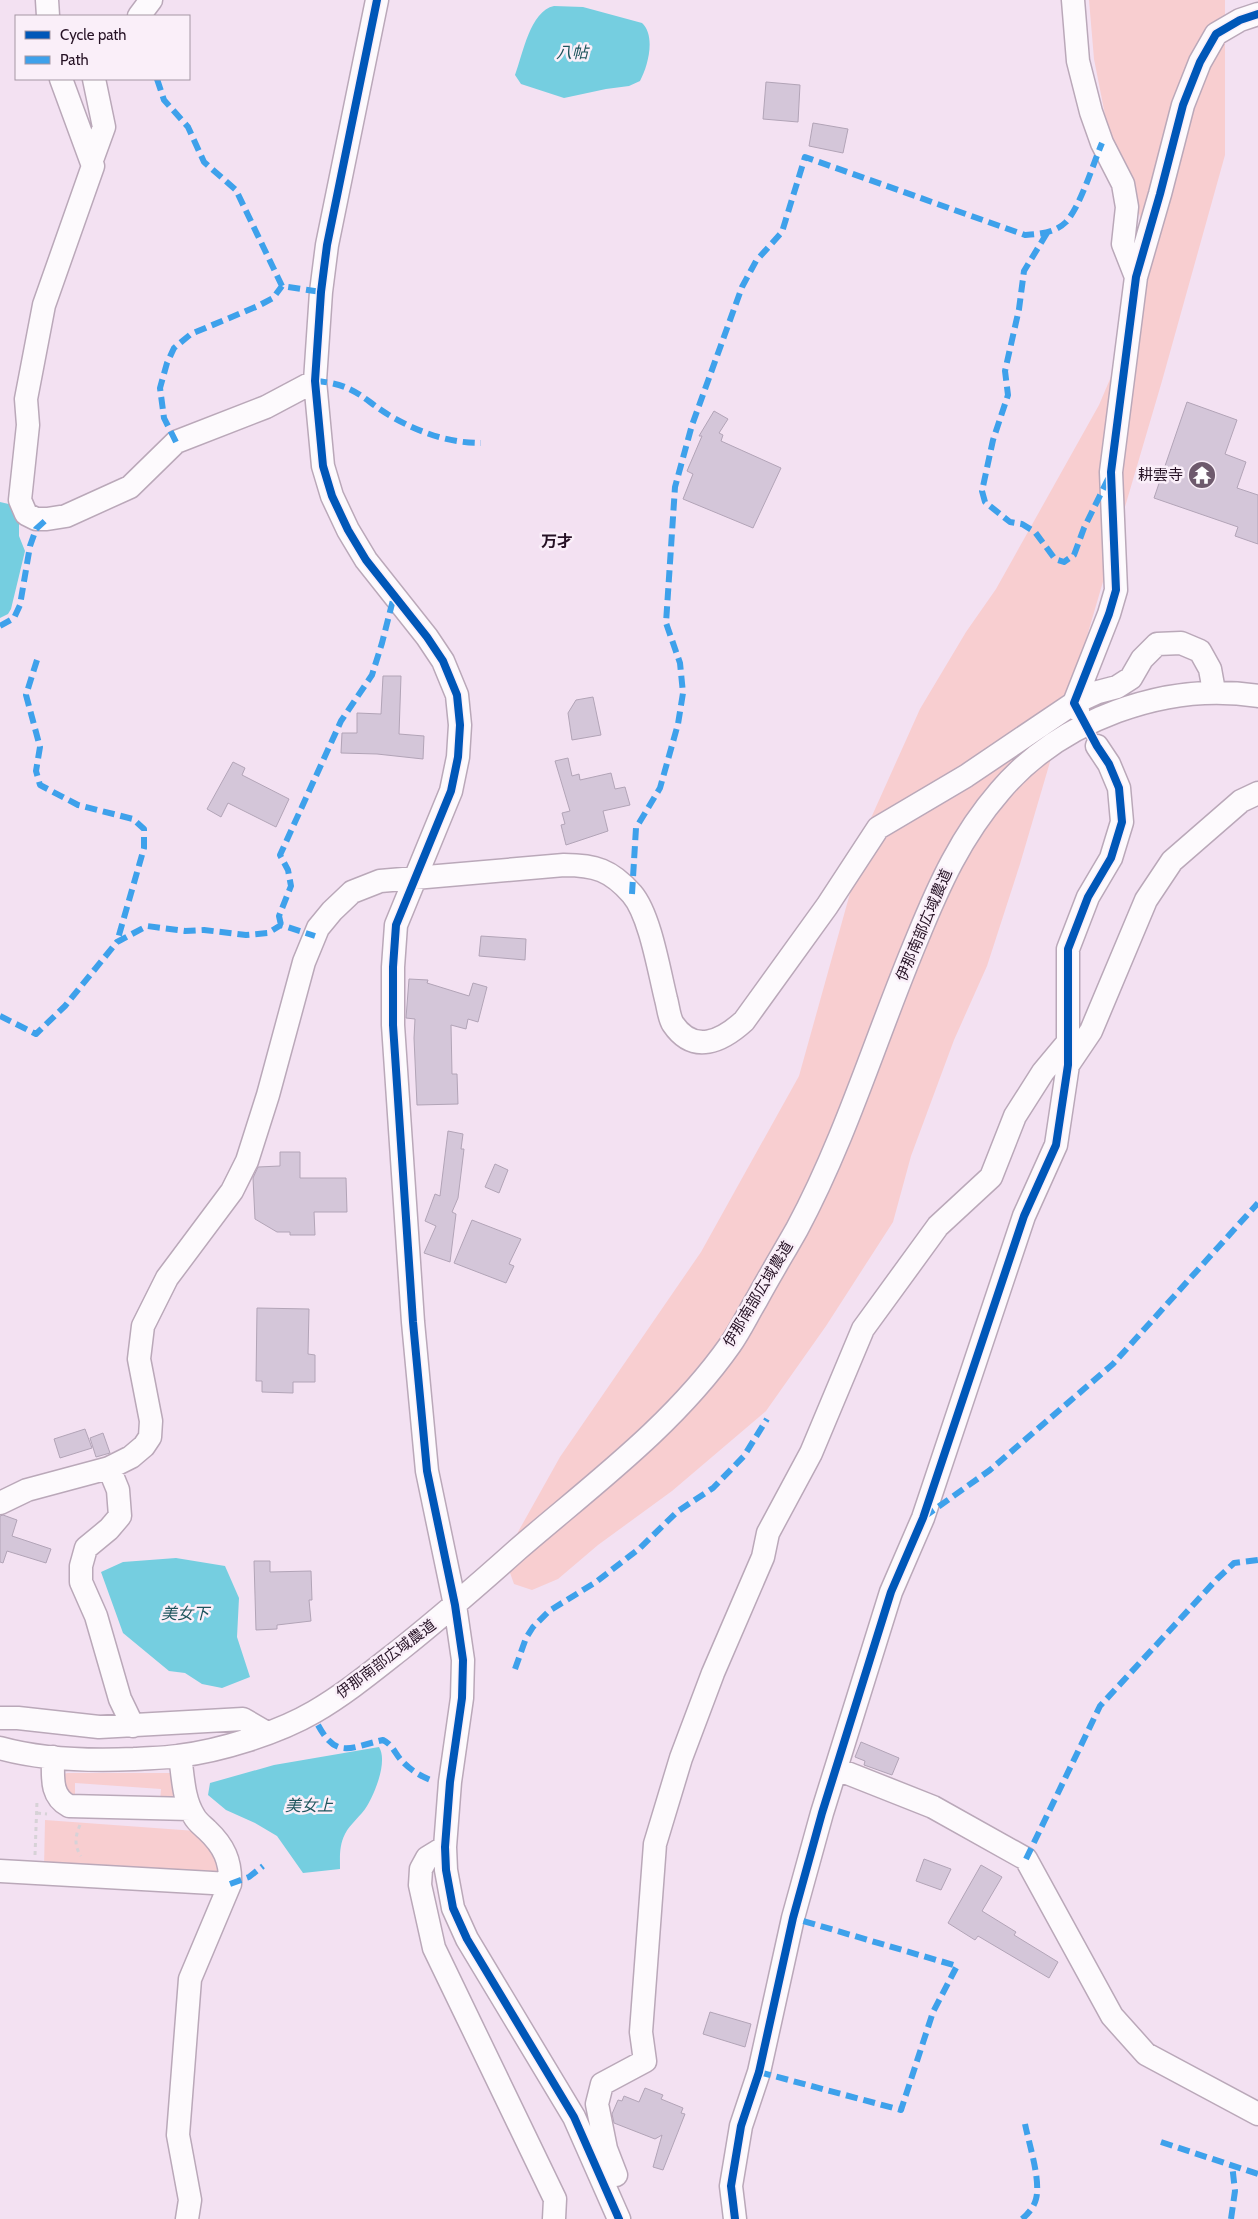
<svg xmlns="http://www.w3.org/2000/svg" width="1258" height="2219" font-family="Cabin,'Noto Sans JP',sans-serif">
	<style>
		.green { fill: #f8ced0 }
		.water { fill: #75cee0 }
		.building { fill: #d4c6d9; stroke: #b2a4b7 }
		.lines { fill: none; stroke-linecap: round; stroke-linejoin: round }
		.minor-casing { stroke: #baa8b9; stroke-width: 25 }
		.path { stroke: #d7d2d7; stroke-width: 3; stroke-dasharray: 4 4; stroke-linecap: butt }
		.minor { stroke: #fdfafd; stroke-width: 22 }
		.quiet { stroke: #3ea1eb; stroke-width: 6; stroke-dasharray: 12 6; stroke-linecap: butt }
		.cycleway-casing { stroke: #faeff9; stroke-width: 11 }
		.cycleway { stroke: #0057b8; stroke-width: 8 }
		.labels { text-anchor: middle; stroke-width: 5; stroke-linejoin: round; paint-order: stroke }
		.poi-label { font-size: 15px; fill: #261225; stroke: #faeff9; text-anchor: end }
		.street-label { font-size: 15px; fill: #261225; stroke: #faeff9 }
		.water-label { font-size: 16px; font-style: italic; fill: #1d545c; stroke: #faeff9 }
		.neighbourhood-label { font-size: 16px; font-weight: bold; fill: #261225; stroke: #faeff9 }
	</style>
	<rect width="100%" height="100%" fill="#f3e1f2"/>
	<!-- green -->
	<path class="green" d="M1089,0h136v155l-63,226 -142,483 -33,102 -33,74 -43,116 -18,66 -67,104 -60,85 -94,80 -74,54 -40,34 -26,11 -18,-6 -5,-14 9,-38 42,-75 141,-205 98,-176 72,-258 49,-109 46,-77 30,-43 103,-184 40,-94 1,-95 -33,-91 -13,-66z
		M68,1773h105l5,22 -4,6h-14l1,-12 -86,-6v14l-12,-8v-15z
		M45,1820l151,11 17,14 10,33 -179,-10z"/>
	<!-- water -->
	<path class="water" d="M554,6l29,1 59,16c14,13 6,43 -2,58l-11,5 -23,3 -42,9 -43,-14 -6,-9c8,-21 15,-64 39,-69z
		M0,502l13,3 6,8v23l6,15 -14,58 -3,5 -8,4z
		M176,1558l49,8 14,32 -2,39 13,40 -28,11 -20,-4 -17,-11 -16,-2 -46,-38 -22,-61 22,-10z
		M379,1747c9,14 -4,46 -12,59 -6,10 -17,18 -22,28 -6,12 -5,22 -5,35l-37,4 -26,-37 -22,-13 -29,-13 -18,-15 2,-12 64,-18z"/>
	<!-- building -->
	<path class="building" d="M766,82l34,3 -2,37 -35,-3z
		M813,123l35,6 -5,24 -34,-7z
		M1187,402l50,18 -12,34 21,8 -9,26 21,7v49l-23,-8 3,-9 -84,-29z
		M714,411l14,8 -9,14 4,2 -2,6 60,27 -28,60 -70,-29 10,-25 -6,-3 15,-35h-3z
		M383,676h18l-2,58 25,2 -1,23 -46,-5 -36,-1 1,-20h15v-20l24,1z
		M593,697l8,38 -29,5 -4,-27 8,-13z
		M568,758l4,18 7,-2 1,6 31,-7 4,16 10,-2 5,18 -27,6 5,20 -42,14 -5,-20 4,-1 -3,-11 8,-2 -15,-50z
		M233,762l12,6 -3,7 47,24 -13,28 -48,-24 -7,14 -14,-8z
		M481,936l45,3 -1,21 -46,-4z
		M409,979l19,1 -1,3 42,13 4,-13 14,4 -9,35 -10,-3 -2,10 -15,-4 1,49h5l1,30 -41,1 -3,-67 1,-19 -9,-1z
		M448,1131l15,3 -2,15h3l-6,49 -6,14 4,2 -6,48 -26,-9 12,-27 -11,-5 10,-27 5,2z
		M280,1152h20v26h46l1,34h-33l1,23h-25v-3h-13l-22,-13 -2,-41 5,-11 22,-1z
		M495,1164l13,6 -9,23 -14,-6z
		M472,1220l49,19 -12,25 5,2 -8,17 -52,-20z
		M257,1308l52,1 -1,45 7,1v27h-22v11l-31,-1v-11h-6z
		M85,1429l7,19 -32,10 -6,-19z
		M103,1433l7,20 -14,4 -6,-19z
		M3,1515l14,5 -5,16 39,13 -5,14 -39,-12 -4,12 -3,-1v-46z
		M254,1561h16v11l41,-1 1,29h-3l2,21 -34,4v4l-21,1z
		M861,1742l38,16 -7,17 -28,-10 1,-4 -10,-4z
		M924,1859l27,10 -10,21 -25,-9z
		M981,1865l21,12 -20,34 34,21 -2,3 44,27 -9,16 -71,-42 -3,4 -27,-17z
		M710,2012l41,12 -6,23 -42,-13z
		M645,2088l18,7 -2,4 22,9 -2,5 4,1 -22,56 -10,-3 9,-32 -7,4 -41,-16 -2,-9 6,-14 4,1 2,-5 15,6z"/>
	<g class="lines">
		<defs>
			<path id="minor" d="M47,0l1,16
				M377,0l-50,245 -6,47 -6,89 8,85 9,30 16,34 18,30 61,77 16,24 14,34 3,30 -2,32 -7,34 -55,134 -3,42v58l20,297 14,149 28,134 8,55 -1,38 -12,84 -5,65 1,23 7,38 14,31 107,178 45,102
				M1073,0l5,61 13,51 11,31 21,41 4,23 -4,37 13,33
				M139,16l12,-16
				M61,79l32,87 -49,139 -18,94 2,26 -8,75 6,14 10,5h11l19,-3 64,-29 46,-45 90,-35 49,-26
				M92,160l12,-33 -10,-48
				M1078,710l-4,-7 35,-89 7,-24 -5,-118 25,-195 24,-83 23,-89 17,-43 16,-28 24,-14 18,-6
				M1068,1065l23,-34 55,-131 26,-39 69,-60 17,-8
				M109,1468l9,22 2,26 -11,13 -23,19 -5,18v16l15,34 24,83 13,27
				M0,1503l27,-13 82,-22 22,-11 13,-11 6,-9 1,-16 -12,-62 4,-33 24,-48 65,-87 15,-30 21,-66 36,-133 14,-34 14,-17 20,-19 28,-11 184,-16c31,0 47,5 68,29 18,21 27,77 34,105 2,7 3,19 7,25 21,31 49,17 71,-3l83,-115 51,-78 88,-52 108,-73 24,-11 19,-5 14,-9 11,-19 15,-15 24,-1 19,8 10,18 4,22
				M0,1718h18l81,9 144,-8 24,14
				M0,1748c43,12 89,13 134,11 14,-1 30,-1 44,-3 42,-5 100,-23 136,-44 31,-18 59,-41 87,-63 40,-32 78,-65 116,-99 74,-64 156,-124 213,-205 10,-14 18,-31 27,-46 13,-24 27,-47 40,-70 49,-91 80,-195 120,-290 22,-54 44,-103 83,-148 60,-71 166,-110 258,-95
				M180,1756c3,19 3,43 14,60 3,6 9,10 13,14 17,16 24,31 23,54
				M53,1757c0,20 -3,39 16,49l121,3
				M837,1769l96,38 93,52 86,157 34,38 112,60
				M445,1847l-18,11 -6,11 -1,16 14,63 121,251 -1,20
				M0,1871l230,13 -40,95 -12,156 12,65 -3,19
				M616,2175l-10,-26 -9,-45 5,-20 43,-23 -4,-29 14,-188 26,-86 32,-85 50,-116 5,-24 43,-80 52,-124 75,-103 53,-49 24,-61 28,-44 25,-30
				M735,2219l-4,-33 10,-60 18,-54 34,-154 29,-105 69,-221 32,-74 101,-302 32,-71 12,-80v-116l20,-52 23,-39 11,-36 -3,-34 -10,-24 -12,-18"/>
		</defs>
		<!-- minor casing -->
		<use href="#minor" class="minor-casing"/>
		<!-- path -->
		<path class="path" d="M37,1813l10,1
			M80,1825c-5,11 -6,21 1,31
			M35,1855l2,-54"/>
		<!-- minor -->
		<use href="#minor" class="minor"/>
		<!-- quiet -->
		<path class="quiet" d="M157,79l7,21 24,27 16,35 32,28 46,96 39,6
			M1047,233l-23,38 -5,38 -14,62 3,24 -15,45 -11,51 3,11 25,20 12,2 13,8 20,27 9,3 10,-7 10,-27 25,-51
			M315,381c42,3 47,19 79,37 27,15 56,25 87,25
			M176,442l-12,-24 -4,-30 7,-25 7,-15 17,-14 67,-28 15,-8 9,-12
			M0,626l14,-8 6,-13 10,-59 6,-17 11,-10
			M37,660l-11,35 14,52 -4,24 4,14 38,20 55,14 11,10v19l-27,94
			M632,894l4,-66 24,-40 18,-64 5,-31 -3,-30 -14,-40 9,-136 17,-62 50,-138 14,-26 26,-29 23,-75 220,78c14,-1 30,-2 41,-13 15,-17 27,-58 36,-79
			M281,925l-2,-9 12,-30 -3,-16 -8,-15 61,-134 31,-46 10,-32 12,-47
			M0,1016l36,18 29,-28 52,-64 30,-16 38,5 19,-1 42,5 22,-2 13,-8 34,11
			M924,1517l66,-47 123,-106 145,-161
			M515,1669l11,-31 7,-11 16,-16 47,-29 44,-34 38,-37 35,-23 31,-32 23,-37
			M318,1725c19,35 33,22 65,15 10,5 12,14 19,21 8,9 20,16 31,20
			M1026,1859l74,-153 117,-127 17,-16 24,-3
			M230,1884l19,-7 14,-11
			M759,2072l142,38 32,-98 24,-46 -164,-48
			M1161,2142l97,32
			M1022,2219c6,-5 12,-12 14,-20 5,-19 -7,-55 -11,-75
			M1231,2219l4,-28 -3,-27"/>
		<defs>
			<path id="cycleway" d="M377,0l-50,245 -6,47 -6,89 8,85 9,30 16,34 18,30 61,77 16,24 14,34 3,30 -2,32 -7,34 -55,134 -3,42v58l20,297 14,149 28,134 8,55 -1,38 -12,84 -5,65 1,23 7,38 14,31 107,178 45,102
				M735,2219l-4,-33 10,-60 18,-54 34,-154 29,-105 69,-221 32,-74 101,-302 32,-71 12,-80v-116l20,-52 23,-39 11,-36 -3,-34 -10,-24 -12,-18 -23,-43 35,-89 7,-24 -5,-118 25,-195 24,-83 23,-89 17,-43 16,-28 24,-14 18,-6"/>
		</defs>
		<!-- cycleway casing -->
		<use href="#cycleway" class="cycleway-casing"/>
		<!-- cycleway -->
		<use href="#cycleway" class="cycleway"/>
	</g>
	<!-- icons -->
	<defs>
		<symbol id="temple-disc" viewBox="-11 -11 22 22"><circle r="9.5" fill="#6e5a6d" stroke="#faeff9"/><path d="M0-6L5-2H3V0L6.5 2.5H4V6H1.5V3h-3V6H-4V2.5H-6.5L-3 0V-2H-5Z" fill="#fff"/></symbol>
	</defs>
	<g fill-rule="evenodd">
		<use href="#temple-disc" x="1186" y="459" width="32" height="32"/>
	</g>
	<g class="labels">
		<!-- poi labels -->
		<g class="poi-label">
			<text x="1183" y="480">耕雲寺</text>
		</g>
		<!-- street labels -->
		<g class="street-label">
			<text transform="translate(924 925) rotate(-67)" y="5">伊那南部広域農道</text>
			<text transform="translate(758 1294) rotate(-59)" y="5">伊那南部広域農道</text>
			<text transform="translate(386 1659) rotate(-37)" y="5">伊那南部広域農道</text>
		</g>
		<!-- water labels -->
		<g class="water-label">
			<text x="572" y="58">八帖</text>
			<text x="185" y="1619">美女下</text>
			<text x="309" y="1811">美女上</text>
		</g>
		<!-- neighbourhood labels -->
		<g class="neighbourhood-label">
			<text x="557" y="547">万才</text>
		</g>
	</g>
	<!-- legend -->
	<rect x="15" y="15" width="175" height="65" fill="#faeff9" stroke="#a597a4"/>
	<rect x="25" y="31" width="25" height="8" fill="#0057b8" stroke="#a597a4"/>
	<text x="60" y="40" font-size="15" fill="#261225">Cycle path</text>
	<rect x="25" y="56" width="25" height="8" fill="#3ea1eb" stroke="#a597a4"/>
	<text x="60" y="65" font-size="15" fill="#261225">Path</text>
</svg>
